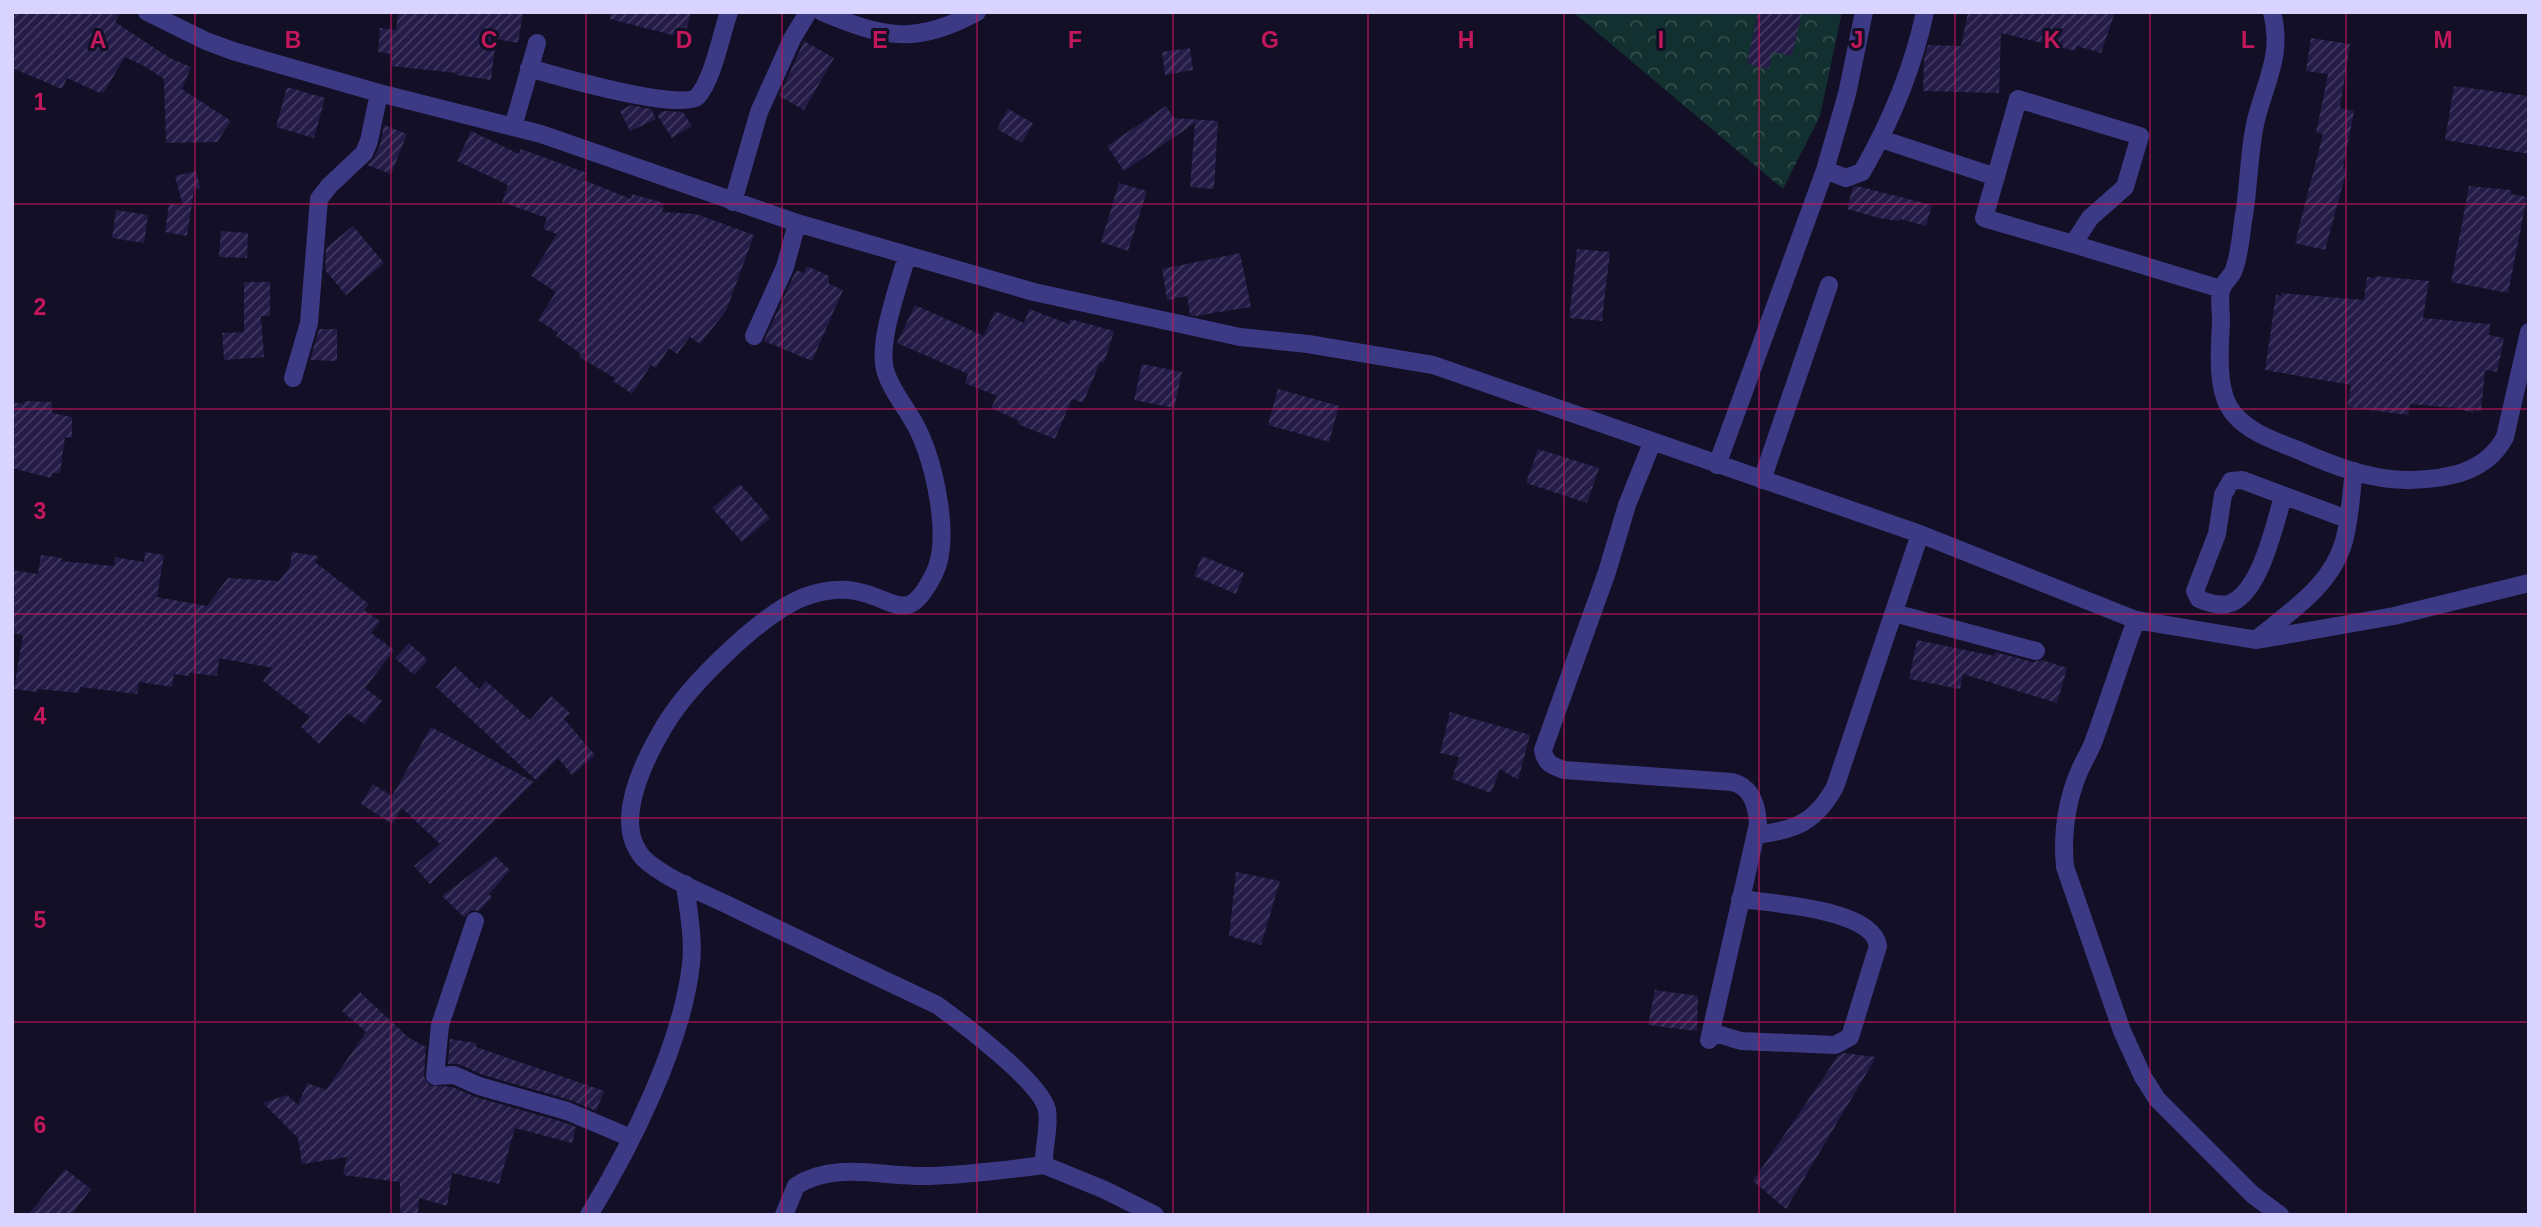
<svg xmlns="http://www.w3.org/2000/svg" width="2541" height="1227" font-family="Arial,sans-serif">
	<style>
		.park { fill: url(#park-crowns) }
		.building { fill: url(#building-hatch) }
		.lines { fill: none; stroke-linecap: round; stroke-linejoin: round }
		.minor { stroke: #3d3a85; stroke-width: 18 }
		.grid { fill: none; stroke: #c2185b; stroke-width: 2; stroke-opacity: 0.55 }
		.grid-label { font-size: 23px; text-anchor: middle; font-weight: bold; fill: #c2185b; stroke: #130f26; stroke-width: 6; stroke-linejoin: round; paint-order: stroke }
	</style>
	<defs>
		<pattern id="park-crowns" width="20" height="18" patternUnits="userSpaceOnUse" patternTransform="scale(1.75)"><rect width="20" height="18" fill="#12302f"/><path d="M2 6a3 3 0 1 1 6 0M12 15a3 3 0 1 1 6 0" fill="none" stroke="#344d4e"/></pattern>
		<pattern id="building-hatch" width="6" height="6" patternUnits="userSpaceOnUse" patternTransform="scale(1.75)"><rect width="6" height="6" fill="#241b47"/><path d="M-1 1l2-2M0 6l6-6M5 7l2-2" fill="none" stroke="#433b63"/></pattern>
	</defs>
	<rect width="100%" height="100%" fill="#130f26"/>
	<!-- park -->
	<path class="park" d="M1573,12h269l-22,104 -37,73z"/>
	<!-- building -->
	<path class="building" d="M16,12h105l-6,10 55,36 21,9 -9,22 49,32 -14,21 -51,1 -2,-64 -20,-13 -19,-9 -21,35 -4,1 -33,-15 -5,11 -50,-21v-47z
		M398,12h125l-5,31 -22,-4 -5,41 -34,-5v-2l-66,-7 1,-12 -14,-2 2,-24 16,2z
		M610,12h81l-7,26 -74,-19z
		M1758,12h44l-10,44 -20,-4 -3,17 -22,-5z
		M1968,12h147l-14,41 -24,-7 -1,5 -75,-18 -2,60 -76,-2 1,-32 4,-14 33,1z
		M2311,38l39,6 -10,64 14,3 -11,57 4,1 -22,81 -30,-7 28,-109 -7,-1 12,-59 -22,-3z
		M804,41l30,17 -30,52 -25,-14z
		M1190,48l3,22 -28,5 -3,-23z
		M2454,86l75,10v58l-84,-14z
		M287,87l38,11 -11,40 -38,-11z
		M631,105l20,4 5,10 -26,12 -10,-20z
		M1166,106l8,12 44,3 -4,68 -24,-2 5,-64 -71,48 -17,-25z
		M1008,109l25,14 -11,20 -25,-14z
		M664,111l19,1 9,14 -20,12 -15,-23z
		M384,125l23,9 -16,40 -24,-9 7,-7 6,-13z
		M471,131l48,23 2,-5 66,24 -3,7 47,19 1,-5 32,9 -2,9 34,2 58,21 -28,76 -26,33 -10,-7 -13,17 -8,-6 -13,20 -5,-3 -19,29 -19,-13 2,-3 -36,-21 2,-3 -25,-18 2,-3 -20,-13 18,-28 -25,-16 26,-42 -14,-5 4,-11 -45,-16 6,-17 -51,-24z
		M196,171l4,17 -6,2 -7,46 -22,-4 4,-28 14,2 -8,-30z
		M1119,183l28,8 -19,60 -27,-9z
		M1857,186l75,19 -6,21 -26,-7 -1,2 -20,-3 -32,-9 6,-22z
		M2469,186l42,4v4l16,3 -19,96 -57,-11z
		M116,210l32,5 -4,28 -32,-5z
		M353,226l31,37 -38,32 -21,-25 1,-22z
		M221,231l27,2 -1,25 -28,-1z
		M1577,249l33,3 -8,69 -33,-3z
		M1240,253l11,54 -56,9 -5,-1 -3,-19 -20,4 -5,-31z
		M807,266l22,10v8l14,6 -31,71 -48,-20 32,-71 8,3z
		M2375,276l54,5 -6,37 67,6 -1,11 15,3 -7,34 -12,-2 -4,41 -7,-1 -1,3 -17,-5 -46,-4 -2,11 -61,-8 4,-22 -86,-15 11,-75 5,1v-3l83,7 3,-23 8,1z
		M244,282h26v34h-9l3,41 -40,3 -2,-27 22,-1z
		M915,305l69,31 11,-25 29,12 5,-14 40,15 1,-5 44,12 -10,32 -4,-1 -17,41 -11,-4 -17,40 -37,-15 1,-3 -28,-13 6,-12 -32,-13 3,-9 -71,-31z
		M319,329h18v32l-27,-1z
		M1142,364l40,8 -8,36 -40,-8z
		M1278,389l61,17 -10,36 -61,-17z
		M25,401l27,1v11l20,4v21l-7,-1 -5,36h-8l-1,5 -39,-10v-66l12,2z
		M1538,449l61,19 -12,35 -61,-20z
		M740,484l30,34 -28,24 -30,-34z
		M145,552l19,3 -7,42 50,9 21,-28 51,3 11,-14 2,-15 27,4 -4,6 54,42 -5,6 16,11 -9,12 23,17 -29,38 17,13 -18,23 -16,-11 -29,31 -18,-17 9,-10 -47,-36 9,-13 -53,-10 -2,18 -28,-3v3l-15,-2 -2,13 -33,-5 -2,12 -57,-7 -1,6 -41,-4 -1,3 -23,-3 9,-54 -11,-2v-63l26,4 3,-19 21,3 -1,3 53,5 1,-9 29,5z
		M1202,556l42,17 -8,21 -42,-18z
		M1917,640l77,16 1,-4 38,10 9,-2 25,8 -10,35 -94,-29 -3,15 -51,-10z
		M409,643l19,17 -14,15 -19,-17z
		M455,666l24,23 7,-8 44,39 21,-24 19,17 -6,6 31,36 -23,20 -14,-17 -22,22 -100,-93z
		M1450,712l80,23 -12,45 -18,-11 -9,24 -39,-14 7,-22 -19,-4z
		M431,727l103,55 -104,102 -16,-18 26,-22 -38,-36 -10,16 -31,-20 12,-20 19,12z
		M495,856l15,14 -21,24 3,3 -13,14 -7,-1 -8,7 -22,-21z
		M1236,872l44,9 -19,64 -32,-9z
		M1655,990l43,6 -1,35 -49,-6z
		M360,992l49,46 17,9 -2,29 5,9 23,2 24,10 87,25 13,5 -4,16 -57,-15 -16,56 -47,-11 -5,33 -28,-8 -1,17h-18v-33l-57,-7 4,-18 -45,7 -4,-26 -35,-35 24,-8 11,10 9,-22 19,7 40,-58 -24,-21z
		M450,1039l26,4v4l128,44 -8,20 -26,-11 -87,-25 -25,-11h-10z
		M1844,1053l32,4 -90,152 -33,-28 85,-125z
		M65,1169l26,20 -20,26h-43z"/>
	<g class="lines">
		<!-- minor -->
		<path class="minor" d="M147,12l59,29 27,10 146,42 162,41 256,89 237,69 206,45 68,7 125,21 487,169 216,86 121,20 137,-24 135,-33
			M822,12c62,26 94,33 155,0
			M2272,12c11,43 -6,68 -16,108 -7,29 -7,65 -12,95 -3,17 -4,41 -11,57 -3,6 -10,11 -12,18 -2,9 0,22 0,31 -1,27 -6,71 13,93 16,19 41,27 64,36 33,15 74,31 111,30 38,-1 77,-7 96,-43l24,-105
			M529,68c24,7 153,44 168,29 16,-17 24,-62 32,-85
			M2018,99l122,37 -15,51 -35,31 -17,26 -89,-26z
			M513,127l24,-84
			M1881,139l115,38
			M1825,170l21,8 16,-6c28,-49 51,-104 63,-160
			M733,202l26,-90 33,-73 16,-27
			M2073,244l148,45
			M907,255c-8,31 -31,89 -21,118 6,19 22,37 31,55 17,34 35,111 17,146 -27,54 -38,24 -79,17 -17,-3 -35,0 -51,6 -43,17 -115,88 -139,128 -18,30 -45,83 -31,118 2,5 6,11 9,15 22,21 63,36 91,50 68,33 135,65 203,97 25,18 104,77 110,105 3,17 -4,38 -3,55l61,25 50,25
			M754,336l31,-69 12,-44
			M293,378l16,-55 10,-124 10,-13 35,-33 5,-12 10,-48
			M1652,443l-25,62 -20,67 -64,178c2,13 9,16 21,20l168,12c20,5 25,23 26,42l-49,216
			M1717,465l108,-295 22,-76 17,-82
			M1762,480l67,-195
			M2283,497c-9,29 -22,93 -52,106 -10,4 -22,0 -32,-4l-4,-8 22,-57 6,-39 8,-14 11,-1 105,39
			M1894,613l142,38
			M2136,620c-15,41 -28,82 -43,123 -4,10 -10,19 -14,29 -13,31 -17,63 -14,95l57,164 21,46 14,22 96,96 27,20
			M2258,638c33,-27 74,-53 86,-97 6,-22 7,-47 10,-70
			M1756,835c39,-5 59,-12 79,-48l85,-253
			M475,921l-35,104 -5,51 19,-1 25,11 88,25 64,27
			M1711,1032l30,9 94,4 15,-8 28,-91c-5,-37 -108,-43 -138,-47
			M589,1215c42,-69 93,-170 102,-251 3,-26 -3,-54 -6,-80
			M784,1215l12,-29c38,-26 90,-8 134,-10 38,-1 76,-6 114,-11"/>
	</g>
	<!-- grid -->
	<path class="grid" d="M195,12v1203M391,12v1203M586,12v1203M782,12v1203M977,12v1203M1173,12v1203M1368,12v1203M1564,12v1203M1759,12v1203M1955,12v1203M2150,12v1203M2346,12v1203M12,204h2517M12,409h2517M12,614h2517M12,818h2517M12,1022h2517"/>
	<g class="grid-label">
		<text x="98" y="48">A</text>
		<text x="293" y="48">B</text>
		<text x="489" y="48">C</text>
		<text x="684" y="48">D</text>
		<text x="880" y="48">E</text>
		<text x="1075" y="48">F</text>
		<text x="1270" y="48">G</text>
		<text x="1466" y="48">H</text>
		<text x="1661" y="48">I</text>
		<text x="1857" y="48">J</text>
		<text x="2052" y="48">K</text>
		<text x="2248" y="48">L</text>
		<text x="2443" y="48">M</text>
		<text x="40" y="110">1</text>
		<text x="40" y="315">2</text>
		<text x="40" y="519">3</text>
		<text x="40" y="724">4</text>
		<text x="40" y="928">5</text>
		<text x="40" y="1133">6</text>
	</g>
	<!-- border -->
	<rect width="2541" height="1227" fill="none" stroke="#d9d4ff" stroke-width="28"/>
</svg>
